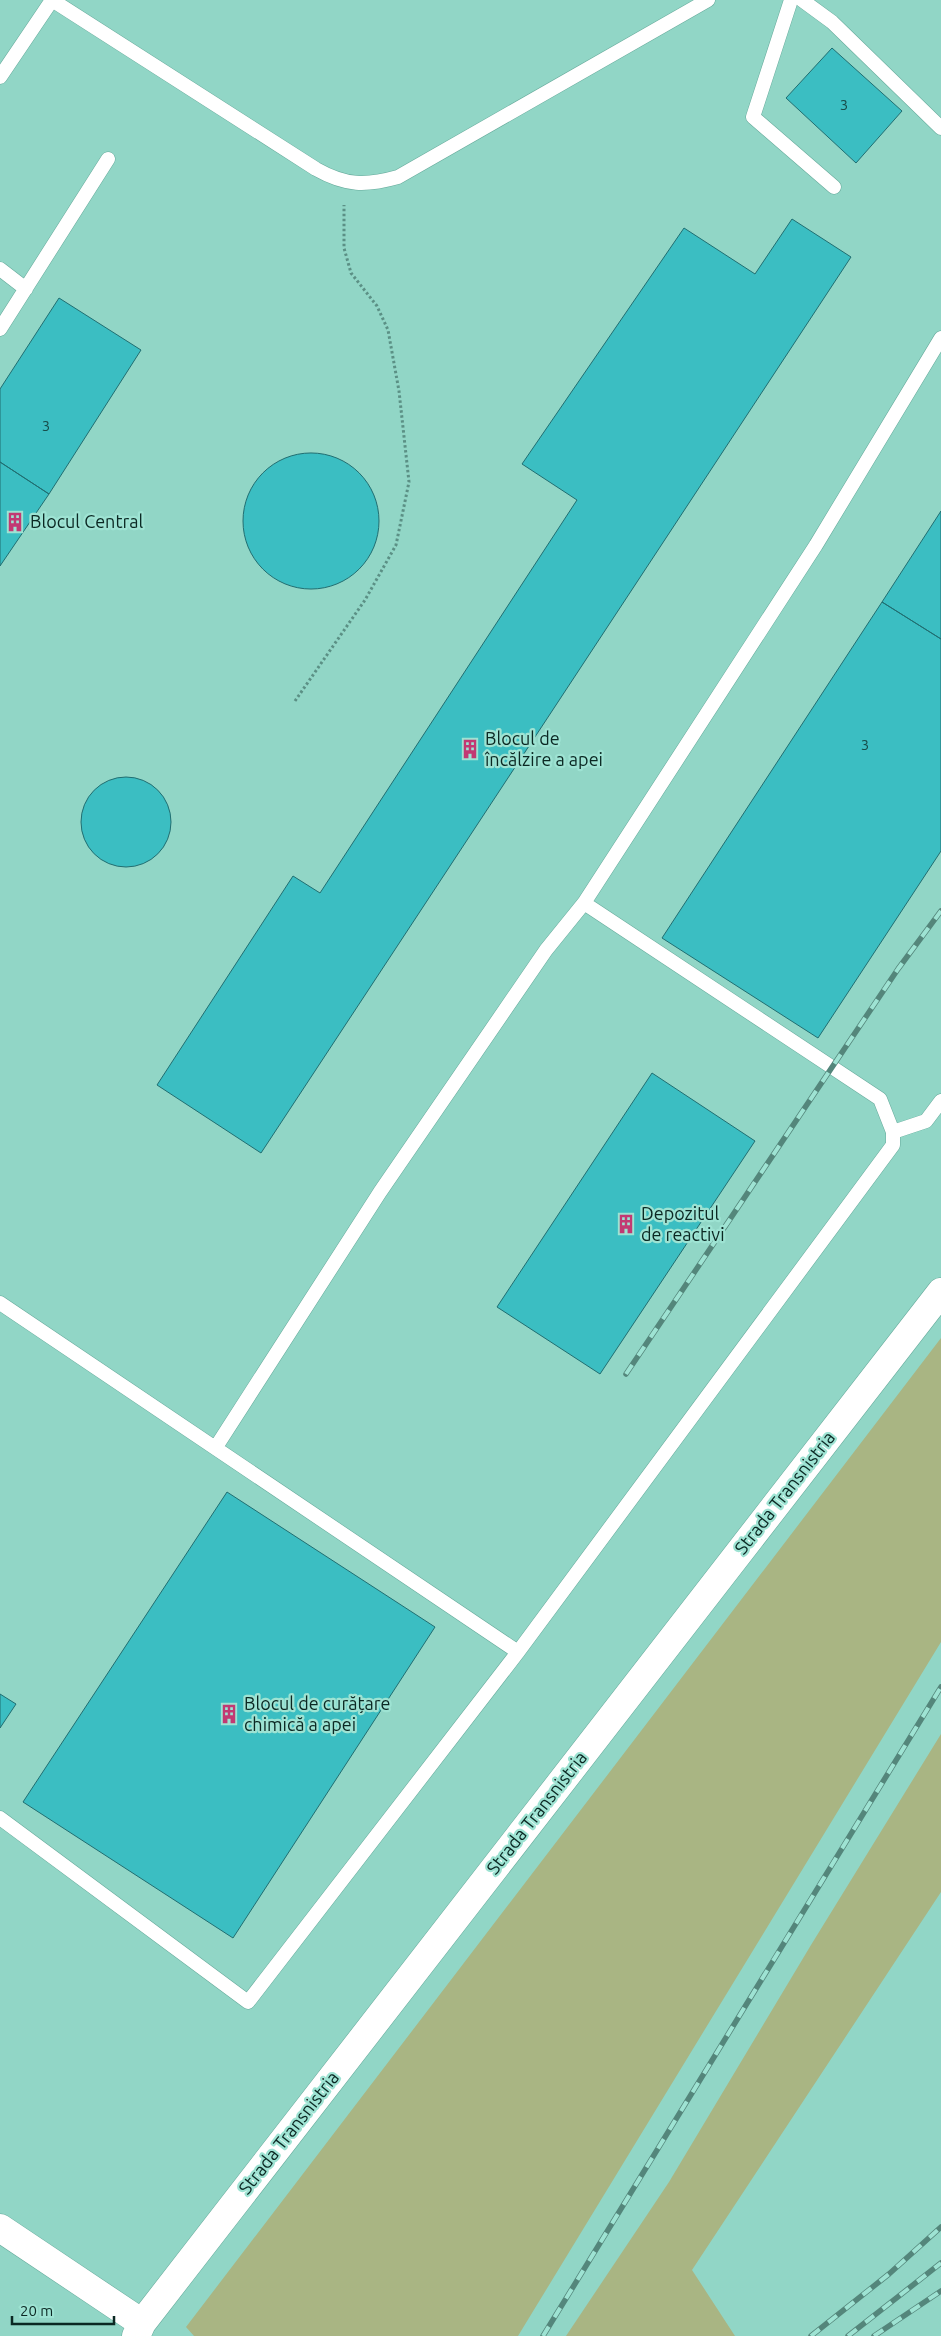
<svg xmlns="http://www.w3.org/2000/svg" width="941" height="2336" font-family="Ubuntu,sans-serif">
	<style>
		.green { fill: #a9b583 }
		.building { fill: #3bbec2; stroke: #216e71 }
		.lines { fill: none; stroke-linecap: round; stroke-linejoin: round }
		.lane-casing { stroke: #66aa9b; stroke-width: 15 }
		.secondary-casing { stroke: #66aa9b; stroke-width: 29 }
		.path { stroke: #5b9085; stroke-width: 3; stroke-dasharray: 2.5 2.5; stroke-linecap: butt }
		.lane { stroke: #fff; stroke-width: 14 }
		.secondary { stroke: #fff; stroke-width: 28 }
		.rail-casing { stroke: #54867b; stroke-width: 5.5 }
		.rail { stroke: #9ee3d3; stroke-width: 4; stroke-dasharray: 11; stroke-linecap: butt }
		.labels { text-anchor: middle; stroke-width: 4.5; stroke-linejoin: round; paint-order: stroke }
		.number-label { font-size: 15px; fill: #174e4b }
		.poi-label { font-size: 18px; fill: #0b2823; stroke: #9ee3d3; text-anchor: start }
		.street-label { font-size: 18px; fill: #0b2823; stroke: #9ee3d3 }
	</style>
	<rect width="100%" height="100%" fill="#91d6c6"/>
	<!-- green -->
	<path class="green" d="M941,1338v304l-423,694h-324l-8,-9z
		M941,1734v158l-249,378 43,66h-169l103,-154 142,-237z"/>
	<!-- building -->
	<path class="building" d="M832,48l70,63 -46,52 -70,-65z
		M792,219l59,38 -590,896 -104,-68 136,-209 27,17 257,-393 -55,-36 162,-236 71,46z
		M59,298l82,52 -92,144 -49,-32v-73z
		M243 521a68 68 0 1 1 136 0a68 68 0 1 1-136 0Z
		M0,462l49,32 -49,72z
		M941,511v128l-59,-37z
		M882,602l59,37v212l-123,187 -156,-100z
		M81 822a45 45 0 1 1 90 0a45 45 0 1 1-90 0Z
		M652,1073l103,68 -155,233 -103,-67z
		M227,1492l208,135 -202,311 -210,-136z
		M0,1694l16,10 -16,24z"/>
	<g class="lines">
		<defs>
			<path id="lane" d="M52,0l264,169c30,17 50,17 82,8l310,-177
				M791,0l-38,117 81,70
				M802,0l30,22 109,106
				M0,77l52,-77
				M0,269l26,20
				M0,329l108,-170
				M893,1132l33,-11 15,-20
				M0,1303l518,349
				M216,1447l164,-255 166,-242 38,-47 232,-358 125,-207
				M0,1818l248,184 270,-350 375,-507v-13l-13,-33 -296,-196"/>
			<path id="secondary" d="M0,2228l142,95
				M136,2336l6,-13 799,-1031"/>
		</defs>
		<!-- lane casing -->
		<use href="#lane" class="lane-casing"/>
		<!-- secondary casing -->
		<use href="#secondary" class="secondary-casing"/>
		<!-- path -->
		<path class="path" d="M295,701l70,-101 31,-55 13,-63 -10,-91 -11,-61 -11,-24 -26,-33 -7,-25v-43"/>
		<!-- lane -->
		<use href="#lane" class="lane"/>
		<!-- secondary -->
		<use href="#secondary" class="secondary"/>
		<defs>
			<path id="rail" d="M626,1374l272,-405 43,-58
				M543,2336l398,-649
				M811,2336l78,-62 52,-47
				M848,2336l93,-73
				M874,2336l67,-45"/>
		</defs>
		<!-- rail casing -->
		<use href="#rail" class="rail-casing"/>
		<!-- rail -->
		<use href="#rail" class="rail"/>
	</g>
	<!-- icons -->
	<defs>
		<symbol id="building-bare" viewBox="-9 -9 18 18"><path d="M-4-6H4V6H1V3H-1V6H-4ZM-2.5-4.3h1.7v1.8h-1.7ZM.8-4.3h1.7v1.8H.8ZM-2.5-1h1.7V.8h-1.7ZM.8-1h1.7V.8H.8Z" fill="#c23973" stroke="#9ee3d3" stroke-width="2.5" paint-order="stroke"/></symbol>
	</defs>
	<g fill-rule="evenodd">
		<use href="#building-bare" x="1" y="508" width="28" height="28"/>
		<use href="#building-bare" x="456" y="735" width="28" height="28"/>
		<use href="#building-bare" x="612" y="1210" width="28" height="28"/>
		<use href="#building-bare" x="215" y="1700" width="28" height="28"/>
	</g>
	<g class="labels">
		<!-- number labels -->
		<g class="number-label">
			<text x="844" y="110">3</text>
			<text x="46" y="431">3</text>
			<text x="865" y="750">3</text>
		</g>
		<!-- poi labels -->
		<g class="poi-label">
			<text x="30" y="528">Blocul Central</text>
			<text x="485" y="745">Blocul de<tspan x="485" dy="21">încălzire a apei</tspan></text>
			<text x="641" y="1220">Depozitul<tspan x="641" dy="21">de reaсtivi</tspan></text>
			<text x="244" y="1710">Blocul de curățare<tspan x="244" dy="21">chimică a apei</tspan></text>
		</g>
		<!-- street labels -->
		<g class="street-label">
			<text transform="translate(785 1493) rotate(-52)" y="6">Strada Transnistria</text>
			<text transform="translate(537 1813) rotate(-52)" y="6">Strada Transnistria</text>
			<text transform="translate(289 2133) rotate(-52)" y="6">Strada Transnistria</text>
		</g>
	</g>
	<!-- scale -->
	<path d="M12 2316v8h102v-8" fill="none" stroke="#0b2823" stroke-width="2.5"/>
	<text x="20" y="2316" font-size="15" fill="#0b2823" stroke="#9ee3d3" stroke-width="4" paint-order="stroke">20 m</text>
</svg>
